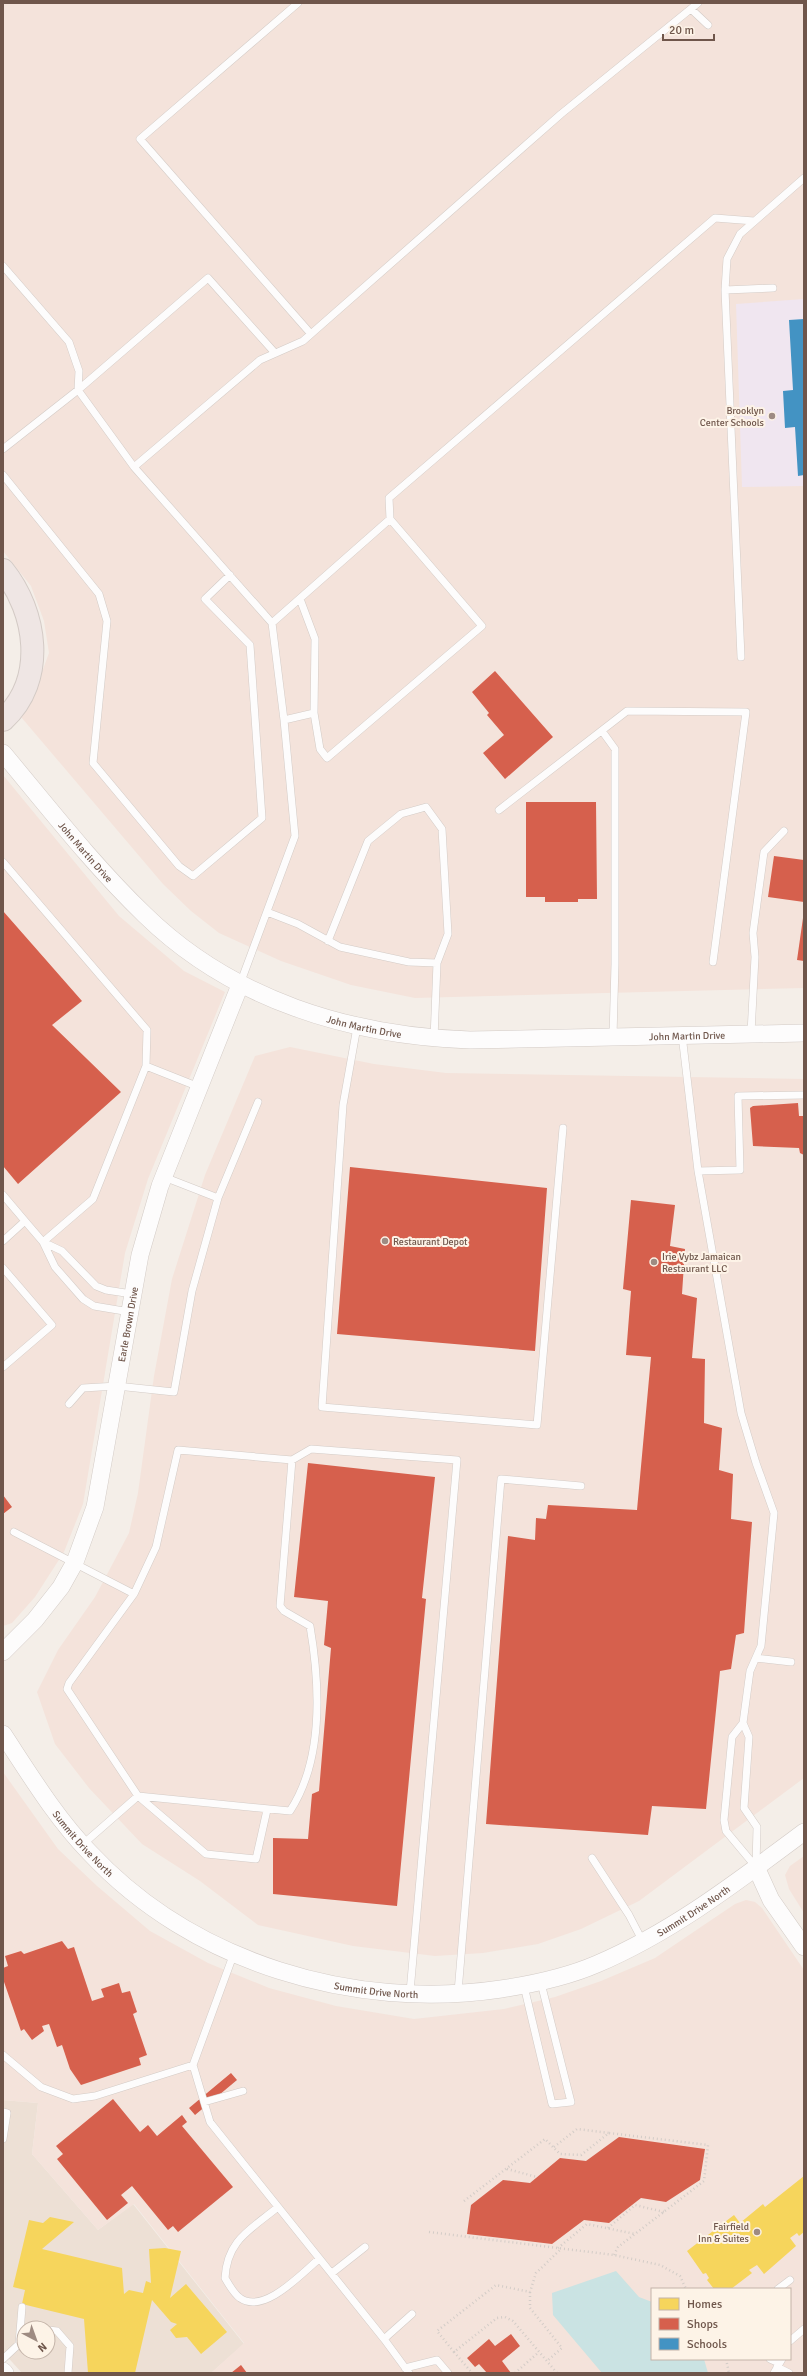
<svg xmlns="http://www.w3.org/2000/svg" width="807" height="2376" font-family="Signika,sans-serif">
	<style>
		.residential { fill: #ede0d5; fill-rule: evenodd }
		.commercial { fill: #f4e3db; fill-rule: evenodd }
		.education { fill: #f0e6f0 }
		.water { fill: #cae3e3 }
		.homes { fill: #f6d55c }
		.shops { fill: #d6604d }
		.schools { fill: #4393c3 }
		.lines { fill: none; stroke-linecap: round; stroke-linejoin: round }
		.service-casing { stroke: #d3cbc6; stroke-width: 8 }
		.tertiary-casing { stroke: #d3cbc6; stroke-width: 18 }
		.motorway-casing { stroke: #d3cac5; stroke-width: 24 }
		.path { stroke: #d3ccc7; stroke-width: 2.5; stroke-dasharray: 1 3; stroke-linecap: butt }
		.service { stroke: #fdfcfc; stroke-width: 7 }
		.tertiary { stroke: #fdfcfc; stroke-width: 17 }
		.motorway { stroke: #efe6e4; stroke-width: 22 }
		.poi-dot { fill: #9e8b82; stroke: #fdf3e7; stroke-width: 1.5 }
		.labels { text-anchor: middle; stroke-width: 4; stroke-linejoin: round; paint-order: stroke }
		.poi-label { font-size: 10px; fill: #6f564b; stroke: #fdf3e7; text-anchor: end }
		.street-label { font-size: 10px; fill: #6f564b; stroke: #fdf3e7 }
	</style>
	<rect width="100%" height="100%" fill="#f4eee8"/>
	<!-- residential -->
	<path class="residential" d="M3,2100l35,3 -6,51 66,76 35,-26 111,140 -33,29h-189l-19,-21zM24,2328h24v24h-24z"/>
	<!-- commercial -->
	<path class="commercial" d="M3,3h801v985l-389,10 -64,-13 -70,-24 -62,-28 -28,-22 -28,-27 -142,-167 14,-26 14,-38 -5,-32 -13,-35 -28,-35z
		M3,775l116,141 65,55 41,21 -77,187 -23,74 -42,251 -19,48 -29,45 -23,26 -9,3z
		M290,1047l84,17 72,9 358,6v699l-165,123 -58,28 -43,15 -55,9 -48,3 -82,-10 -95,-21 -58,-44 -58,-37 -53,-56 -34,-44 -18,-52 21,-42 37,-53 34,-64 9,-40 16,-117 18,-97 33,-104 50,-119z
		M3,1772l55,77 39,37 53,45 58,32 61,25 67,18 78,13 90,-10 51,-12 46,-16 54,-23 80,-54 11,-4 9,2 7,6 42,62v403h-593l33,-30 -110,-139 -36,26 -66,-76 6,-51 -35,-3zM652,2289h138v70h-138z
		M804,1856v57l-15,-24 -4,-14 5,-9z"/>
	<!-- education -->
	<path class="education" d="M804,299v187l-62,1 -6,-183z"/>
	<!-- water -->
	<path class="water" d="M616,2271l23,26 13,5v57h52l4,14h-106l-49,-58 -1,-22z"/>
	<!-- homes -->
	<path class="homes" d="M804,2176v56l-5,4 -2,-3 -7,5 6,8 -32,28 -7,-9 -8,5 3,3 -21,16h-17l-7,-9 2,-2 -3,-5 -3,1 -16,-23 47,-36 6,8 23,-19 2,3z
		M50,2217l24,5 -32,27 80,19 2,26 5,-4 14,3 3,-12 5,2 -2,-34 16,-1 16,3 -11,47 16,-14 41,48 -26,22 -14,-17 -11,1 -6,-8 7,-6 -6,-2 -19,-22 -17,73h-47l-4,-54 -62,-15 3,-14 -12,-3 16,-67 14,3z"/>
	<!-- shops -->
	<path class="shops" d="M495,671l58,66 -48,42 -22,-26 21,-18 -17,-20 2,-2 -17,-21z
		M526,802h70l1,97h-19v3h-33v-5h-19z
		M774,856l30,4v42l-36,-5z
		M3,911l79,90 -30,24 69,67 -103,92 -15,-18z
		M803,918h1v43l-7,-1z
		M798,1103l1,13h5v39l-4,-2 -1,-5 -46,-2 -3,-38 3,-2z
		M350,1167l197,21 -12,163 -198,-17z
		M631,1200l44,5 -5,41 15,3 -3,45 15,4 -5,60 13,1 -1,64 18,5 -3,42 14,4 -2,45 21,3 -8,111 -8,2 -5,34 -11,2 -14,138 -54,-3 -4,29 -162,-11 22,-288 27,4 1,-22 10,1 2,-14 89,5 14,-153 -25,-2 5,-64 -8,-2z
		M308,1463l127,14 -13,121 4,1 -29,307 -124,-12v-56l35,1 4,-45 7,-3 12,-143 -7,-3 4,-44 -34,-4z
		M3,1495l9,12 -9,7z
		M62,1941l6,8 6,-2 18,54 12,-4 -3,-8 18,-6 3,10 8,-2 7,21 -4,2 14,41 -8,3 2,7 -60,20 -11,-16 -8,-24 -5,2 -8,-23 -7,2 2,5 -12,9 -8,-11 -3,2 -18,-52v-11l5,-2 -3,-10 16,-5 3,3z
		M231,2073l6,7 -42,35 -6,-7z
		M113,2099l27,33 8,-7 9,11 25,-21 5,7 -5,4 51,61 -55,45 -5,-6 -5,4 -36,-44 -11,9 7,8 -21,17 -50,-61 6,-5 -7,-8z
		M619,2137l86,12 -5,31 -34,22 -25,-4 -32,25 -25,-3 -32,24 -85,-10 4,-29 32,-25 27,3 30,-25 26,3z
		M511,2334l9,12 -18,15 9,12h-24l-8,-9 -4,3 -8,-9 22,-19 6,7z
		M241,2365l6,8h-16z"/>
	<!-- schools -->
	<path class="schools" d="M804,319v156l-6,1 -3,-49 -10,1 -2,-37 10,-1 -4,-70z"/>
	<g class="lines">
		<defs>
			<path id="service" d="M298,3l-158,136 171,195
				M691,9l17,16
				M3,266l66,76 10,29 -1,19 130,-112 67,75
				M725,290l48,-2
				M3,449l75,-59 56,77
				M3,475l96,119 8,27 -14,142 86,103 14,10 69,-58 -12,-173 -45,-46 25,-24
				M390,519l-1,-21 326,-280 39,3
				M272,623l118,-104 92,107 -155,132 -7,-9 -6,-36 1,-74 -15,-40
				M741,657l-16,-367 2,-31 13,-25 64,-56
				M284,720l30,-7
				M602,731l13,18v215l-2,73
				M499,810l128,-99 119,1 -33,250
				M3,862l144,168 -1,36 53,21
				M267,912l31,12 42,23 69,15 28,1
				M328,941l40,-100 33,-27 25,-7 16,22 6,105 -11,29 -3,76
				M240,984l55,-148 -11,-116 -12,-97 -138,-156 126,-107 43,-19 258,-227 137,-111
				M357,1027l-14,78 -21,302 215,18 26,-297
				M751,1033l4,-76 -2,-24 11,-81 20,-21
				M682,1035l16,136 43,242 15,50 18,50 -13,133 -11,25 -7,52 -11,14 -8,83 2,11 30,36
				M698,1171l42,-1 -2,-74 66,-1
				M164,1177l54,21 40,-96
				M3,1195l22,26
				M3,1241l22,-20 18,21 12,25 28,32 11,7 36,6
				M43,1242l50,-43 53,-133
				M43,1242l19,9 34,35 10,4 26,4
				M3,1268l49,57 -49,42
				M69,1404l14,-16 34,-2 57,6 18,-101 26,-93
				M14,1532l120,62 22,-47 22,-97 114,10 19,-11 146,11 -47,532
				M134,1594l-65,89 -2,6 71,107 152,15c34,-52 30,-126 20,-185l-26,-15 -4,-5 12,-146
				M756,1658l35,4
				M743,1723l6,14 -5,71 13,19 -1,39
				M82,1845l56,-49 68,58 50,5 11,-49
				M592,1858l37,57 14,27
				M524,1986l28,118 19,-2 -30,-119
				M458,1992l43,-513 80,7
				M3,2055l38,32 32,12 22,-3 98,-31 41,-112
				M193,2065l17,57 174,217
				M204,2102l39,-11
				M3,2112l4,1 -4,26
				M278,2207c-28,23 -51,33 -53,71 4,7 9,16 15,20 24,17 62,-25 79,-39
				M332,2273l33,-26
				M778,2289l12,-9
				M48,2330l9,1 13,15 -2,27
				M790,2341l14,-12
				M3,2359l16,-15 3,-37
				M770,2359l9,4
				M777,2367l12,6
				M405,2368l32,-8 11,13
				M409,2373l-25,-34 28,-25
				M774,2373l8,-14"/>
			<g id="tertiary">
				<path id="s1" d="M3,753c46,55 90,112 142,162 87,85 206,121 325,125l334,-7"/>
				<path id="s2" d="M3,1652l32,-32 26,-33 14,-25 20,-55 45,-252 20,-69 80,-201"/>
				<path id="s3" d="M3,1734c27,41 53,84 87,119 103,110 264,158 411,136 33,-5 66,-12 96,-25 77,-33 141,-83 207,-132"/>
				<path d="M756,1867l15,33 33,47"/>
				<path d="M3,2371l2,2"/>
			</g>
			<path id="motorway" d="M3,570c34,42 44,110 0,150"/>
		</defs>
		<!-- service casing -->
		<use href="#service" class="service-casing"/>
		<!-- tertiary casing -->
		<use href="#tertiary" class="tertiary-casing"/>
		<!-- motorway casing -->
		<use href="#motorway" class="motorway-casing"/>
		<!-- path -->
		<path class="path" d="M554,2147l23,-18 32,4
			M507,2169l30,8
			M464,2201l81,-62 15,15 21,1 28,-22 99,12 -4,36 -86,66 -4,8
			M608,2228l27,-23 29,7
			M429,2232l185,23 46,10 20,11 6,13
			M558,2248l29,-24 48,10
			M530,2292v16l32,40 -15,13
			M454,2352l18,21
			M726,2359l3,14
			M515,2373l24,-21
			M557,2373l-44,-52 -8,-4 -8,1 -43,34 -17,-21 59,-46 34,7 6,-19 25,-24"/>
		<!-- service -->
		<use href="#service" class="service"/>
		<!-- tertiary -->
		<use href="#tertiary" class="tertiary"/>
		<!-- motorway -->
		<use href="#motorway" class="motorway"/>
	</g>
	<!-- markers -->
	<g class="poi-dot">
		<circle cx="772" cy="416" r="4"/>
		<circle cx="385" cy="1241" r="4"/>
		<circle cx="654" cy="1262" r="4"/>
		<circle cx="757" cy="2232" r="4"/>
	</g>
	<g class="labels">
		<!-- poi labels -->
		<g class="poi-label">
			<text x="764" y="414">Brooklyn<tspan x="764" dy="12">Center Schools</tspan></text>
			<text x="393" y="1245" text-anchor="start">Restaurant Depot</text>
			<text x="662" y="1260" text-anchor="start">Irie Vybz Jamaican<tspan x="662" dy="12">Restaurant LLC</tspan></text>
			<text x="749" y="2230">Fairfield<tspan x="749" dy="12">Inn &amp; Suites</tspan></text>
		</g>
		<!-- street labels -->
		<g class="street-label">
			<text dy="4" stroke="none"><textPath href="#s1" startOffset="129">John Martin Drive</textPath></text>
			<text dy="4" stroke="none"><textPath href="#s1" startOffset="465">John Martin Drive</textPath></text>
			<text dy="4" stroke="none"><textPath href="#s1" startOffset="789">John Martin Drive</textPath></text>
			<text dy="4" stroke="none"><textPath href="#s2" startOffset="360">Earle Brown Drive</textPath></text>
			<text dy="4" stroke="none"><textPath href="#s3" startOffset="136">Summit Drive North</textPath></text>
			<text dy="4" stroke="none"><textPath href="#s3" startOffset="807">Summit Drive North</textPath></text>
			<text dy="4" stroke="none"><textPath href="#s3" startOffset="472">Summit Drive North</textPath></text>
		</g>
	</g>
	<!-- border -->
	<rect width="807" height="2376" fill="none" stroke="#6f564b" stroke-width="8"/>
	<!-- legend -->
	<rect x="651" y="2288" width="140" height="72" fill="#fdf3e7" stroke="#c4b4a9"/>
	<rect x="659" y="2298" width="20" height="12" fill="#f6d55c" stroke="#c4b4a9"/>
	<text x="687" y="2308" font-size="12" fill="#6f564b">Homes</text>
	<rect x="659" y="2318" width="20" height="12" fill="#d6604d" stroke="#c4b4a9"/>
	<text x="687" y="2328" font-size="12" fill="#6f564b">Shops</text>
	<rect x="659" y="2338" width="20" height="12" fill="#4393c3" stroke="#c4b4a9"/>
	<text x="687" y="2348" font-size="12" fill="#6f564b">Schools</text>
	<!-- north arrow -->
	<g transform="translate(36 2340) rotate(139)"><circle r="19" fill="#fdf3e7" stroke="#c4b4a9"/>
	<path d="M0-3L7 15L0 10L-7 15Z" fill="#9e8b82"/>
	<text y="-6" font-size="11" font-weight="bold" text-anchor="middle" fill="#6f564b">N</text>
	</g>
	<!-- scale -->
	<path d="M663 34v6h51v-6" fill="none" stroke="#6f564b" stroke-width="2"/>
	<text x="669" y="34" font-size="12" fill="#6f564b" stroke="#fdf3e7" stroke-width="3" paint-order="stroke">20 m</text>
</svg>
